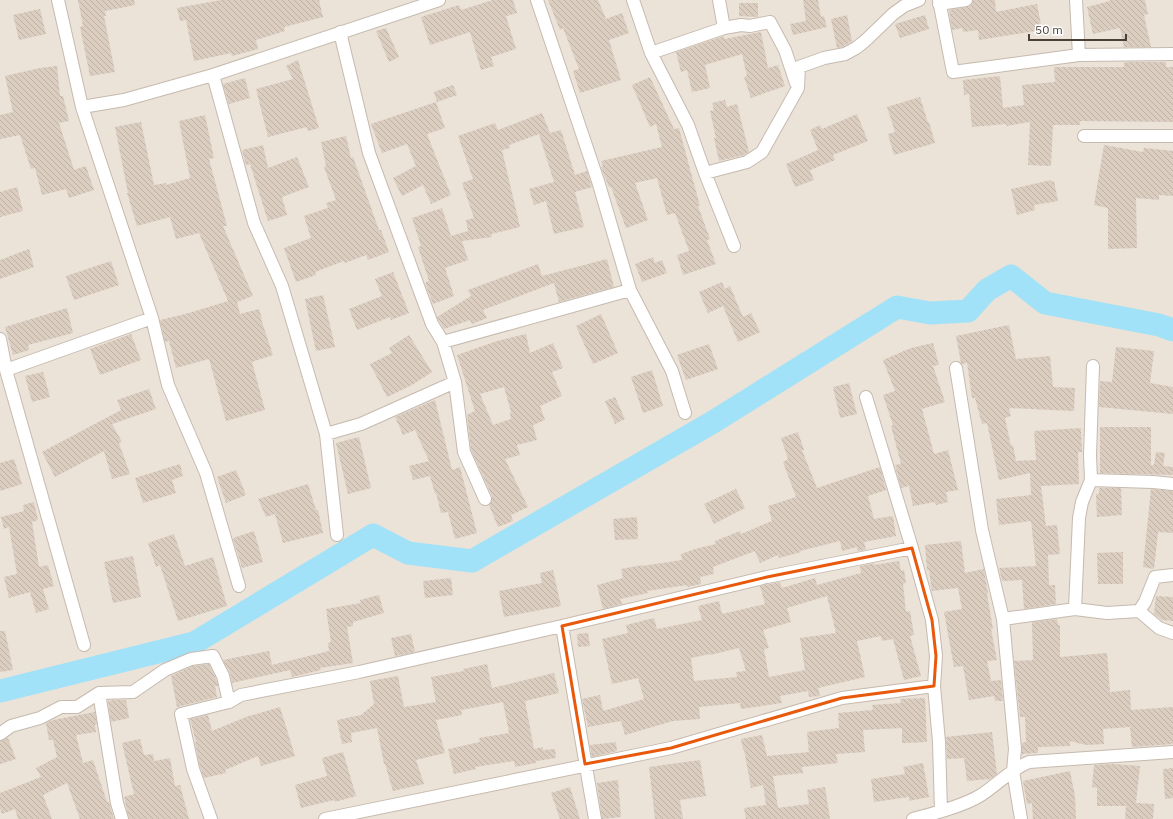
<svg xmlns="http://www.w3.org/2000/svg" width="1173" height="819" font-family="'IBM Plex Sans',sans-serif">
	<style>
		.residential { fill: #ebe2d8 }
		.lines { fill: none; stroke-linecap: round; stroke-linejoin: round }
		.river { stroke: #a2e2f8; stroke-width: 23 }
		.building { fill: url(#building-back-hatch); fill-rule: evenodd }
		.street-casing { stroke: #c6baae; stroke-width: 14 }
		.street { stroke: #fff; stroke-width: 12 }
		.marked { fill: none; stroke: #e8590c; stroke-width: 3; stroke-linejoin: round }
	</style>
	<defs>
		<pattern id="building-back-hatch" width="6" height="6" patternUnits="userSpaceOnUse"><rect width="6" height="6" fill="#dccdc1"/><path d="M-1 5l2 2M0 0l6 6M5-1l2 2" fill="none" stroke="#beb1a6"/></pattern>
	</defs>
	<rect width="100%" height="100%" fill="#f6f1ea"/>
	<!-- residential -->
	<path class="residential" d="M0,0h1173v819h-1173z"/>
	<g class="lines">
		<!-- river -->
		<path class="river" d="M0,691l194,-48 179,-108 35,18 64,8 241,-139 184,-115 33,6 38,-2 19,-21 24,-14 34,27 114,22 14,5"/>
	</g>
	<!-- building -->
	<path class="building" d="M78,0h56l1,5 -30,6 1,5h-2l11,56 -25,4 -10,-49 3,-1z
		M221,0h98l4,17 -39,10 1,4 -29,9 2,9 -26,7 -1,-3 -37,8 -8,-41 -6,1 -3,-13z
		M493,0h20l4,13 -11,3 10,33 -25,8 3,9 -13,4 -11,-38 -40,13 -9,-28 38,-12 2,5z
		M548,0h50l8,19 16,-6 7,20 -20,7 12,40 -41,13 -7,-22 6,-2 -16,-41 -3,2z
		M803,0h15l3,17 3,-1 3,11 -34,8 -3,-11 16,-3z
		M973,0h22l1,12 41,-8 5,26 -63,10 -1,-10 -15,2 -1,-4 -10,2 -3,-20 18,-3 4,-1z
		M1110,0h35l3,14 -4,1 7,32h-27l-4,-19 -27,6 -6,-27 23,-6z
		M739,3h19v14l-19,-1z
		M40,9l6,25 -27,6 -6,-25z
		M847,15l5,26 -10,6 -5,1 -6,-29z
		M925,15l4,14 -29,9 -5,-14z
		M386,28l13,29 -10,5 -13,-31z
		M761,32l7,36 10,-3 7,21 -34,12 -7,-21 3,-1 -5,-22 -37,11 5,23 -18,4 -5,-22 -6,2 -5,-20 48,-16v3z
		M298,60l21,68 -11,3 -1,-4 -39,10 -12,-48 37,-10 -7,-13z
		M1127,62h39v5h7v55l-93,-1v4h-27l-2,41 -23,-1 2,-43 -23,4 -1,-2 -34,3 -3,-33 -5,1 -1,-15 37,-4 3,32 21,-3 -2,-20 33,-3 -1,-15h70v-4z
		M57,66l3,30h3l6,25 -10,2 15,47 12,-4 8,24 -25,8 -3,-9 -24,6 -7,-27 -4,1 -11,-34 -20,4v-24l13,-3 -8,-36 35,-8z
		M650,77l24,52 5,-1 21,78h-2l12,33 -3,1 9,24 -33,11 -6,-20 12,-4 -14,-38 -8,2 -10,-37 -22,5 13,37 -22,8 -15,-41h-2l-8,-20 2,-1 -2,-5 61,-14 -6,-23 -6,3 -18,-42z
		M245,78l5,20 -21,6 -6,-20z
		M453,85l4,10 -20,7 -3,-10z
		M920,97l8,26 1,-1 6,21 -41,12 -6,-21 7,-2 -8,-25z
		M725,100l2,7 10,-3 12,48 -5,3 -25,6 -5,-23h2l-6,-27 4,-1 -2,-7z
		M436,102l9,26 -18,6 24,61 -20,9 -8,-19 -21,11 -9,-18 23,-12 -9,-22 -25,9 -11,-29z
		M542,113l8,20 11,-3 14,45 12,-4 5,16 -17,5 9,35 -30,7 -8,-33 -12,4 -5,-16 25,-7 -15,-48 -30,11 1,3 -8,2 18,77 -29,7 1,3 -30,4 6,19 -23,8 9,28 -21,8 -8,-21 4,-2 -11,-34 3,-1 -9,-28 30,-10 9,28 17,-5 -2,-11 8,-2 -12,-35 11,-4 -15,-43 37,-13 3,7z
		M857,114l11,27 -35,14 2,5 -25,10 4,10 -19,7 -9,-23 32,-14 -8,-20 10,-5 2,4z
		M205,115l9,43 -5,1 18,67h-4l30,70 -16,6 3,12 19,-5 3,10h-1l12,36 -21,7 13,48 -39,11 -17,-62 -33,9 -7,-27 -4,1 -5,-22 29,-7 39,-12 -29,-68 -23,6 -6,-22 -33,9 -10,-33h1l-13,-66 26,-5 13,63 12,-2v2l24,-7 -11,-57z
		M346,136l5,22 2,-1 26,73h2l8,22 -21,8 -2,-5 -21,8 -1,-2 -29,11 1,3 -20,7 -12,-34 27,-10 -7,-22 24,-8 -2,-5 10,-3 -12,-33 2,-1 -5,-24z
		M263,145l5,23 29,-11 12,30 -27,10 5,18 -19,6 -18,-57 -4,1 -4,-15z
		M1104,145l39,7 1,-4 29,3v45l-14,-1v5l-23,-2 1,50 -29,1v-41l-14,-3z
		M1051,180l-1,2 4,-1 4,20 -24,4 1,5 -18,5 -6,-26z
		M17,187l6,24 -23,6v-25z
		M29,249l5,18 -34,12v-19z
		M653,257l2,6 7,-3 5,13 -25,9 -7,-18z
		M607,259l7,28 -55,15 -5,-19 -71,27 4,8 -15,6 -2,-4 -26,9 -7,-12 34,-21 -3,-6 70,-26 4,12z
		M111,261l8,24 -45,15 -8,-24z
		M393,272l16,41 -18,7 -1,-3 -33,13 -8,-21 33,-13 -7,-17z
		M722,282l3,7 5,-3 13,31 8,-4 9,19 -22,10 -15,-36 -15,7 -9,-21z
		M323,295l12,52 -19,4 -11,-52z
		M67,308l6,25 -45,12 1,5 -16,5 -8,-28z
		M601,314l17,39 -25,11 -17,-38z
		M1009,325l7,34 34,-3 3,31 22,1 -1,23 -65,-3 2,8 -6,2 6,28 2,-1 3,16 20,-1 -2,-29 47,-3 1,24h-4l1,32 -38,2 5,40 11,-1 3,29 -12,1 1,30h6l1,19 -32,5 -2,-29 -20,1 -3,-13 37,-2 -5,-45 -32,4 -3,-26 35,-4 -1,-22 -31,7 -12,-57 -5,1 -7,-26h-3l-5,-35 -5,1 -1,-1 -5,-27z
		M131,334l10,26 -41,15 -10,-26z
		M526,334l4,19 23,-10 10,25 -11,4 10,24 -22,10 5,14 -12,5 4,15 -20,5 3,10 -15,4 23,48 -17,8 2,6 -15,6 -9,-22 3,-5v-4l-21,-46 -4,-35 8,-4 -18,-56 40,-14zM504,387l7,25 -1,1 1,6 -18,6 -13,-31z
		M409,335l23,37 -20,13 -25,12 -17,-33 22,-11 -3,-5z
		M933,343l6,22 -6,1 12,36 -23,7 12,45 14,-4 10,40 -12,2 2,10 -12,3 -1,-3 -22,4 -4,-20 -8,2 -6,-23 6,-1 -10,-38 2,-1 -10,-30 12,-4 -12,-31 28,-12z
		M709,344l9,25 -32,11 -9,-25z
		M1116,347l38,4 -4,32 23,4v27l-74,-7 1,-26 12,1z
		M652,370l11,36 -20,7 -12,-36z
		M43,372l7,25 -18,5 -7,-26z
		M849,383l8,31 -17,4 -7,-31z
		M149,389l7,20 -44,15 10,18 -3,1 11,31 -18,5 -8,-28 -49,26 -13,-25 79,-42 -4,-10z
		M615,397l10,22 -10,5 -10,-23z
		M435,400l17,70 8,-3 17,66 -22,6 -7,-27 -7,1 -5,-20 -1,1 -5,-18 -17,4 -4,-14 20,-5 -14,-31 -12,5 -8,-18z
		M1100,427h51v38h3l2,-13 9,1 -2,13 10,1v8l-73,-2z
		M798,432l6,18h-2l15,38 63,-21 6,23 -18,6 6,23 19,-3 3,20 -32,6 2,8 -9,1v-4l-15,4 -2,-10 -40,10 1,1 -22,6 -1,-3 -18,8 -5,-12 -42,16 1,7 -14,3 1,7 -13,3 -1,-2 -40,6 1,2 -28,6 2,5 -19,5 -6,-24 26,-7 -2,-9 21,-4v1l40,-6 -1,-6 14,-5 21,-5 -1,-3 25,-10 1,3 31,-13 -4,-15 28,-9 -13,-35 5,-3 -7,-21z
		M359,437l12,51 -23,6 -12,-51z
		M14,459l8,25 -22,7v-28z
		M180,464l3,12 -11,4 4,13 -33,10 -8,-25z
		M236,470l10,25 -20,8 -9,-26z
		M308,484l8,26h2l5,23 -40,10 -8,-29 -9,3 -8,-18z
		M1099,488h22l1,27 -25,2 -1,-23h3z
		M736,489l9,19 -31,16 -10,-20z
		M1151,489l22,2v42l-15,-1 -4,37 -11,-2z
		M34,502l4,18 -6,2 7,45 9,-2 6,21 -11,3 6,20 -13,4 -6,-21 -21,6 -5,-21 13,-3 -8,-47 -5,2 -3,-12 23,-6 -1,-6z
		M637,517l1,22 -23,1 -2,-21z
		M254,531l9,31 -21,6 -9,-30z
		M174,534l11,32 28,-9 14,49 -49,15 -18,-56 -4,2 -8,-24z
		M961,541l4,32 19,-4 2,13 2,12h-1l6,35h-2l6,31 -10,1 4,20 10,-1 2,21h-8l-1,-5 -25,4 -6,-34 -9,1 -10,-55 18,-3 -4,-21 -26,3 -3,-21h-2l-2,-25z
		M1123,552v32h-25l-1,-31z
		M133,556l8,41 -28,6 -9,-41z
		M899,561l2,10 3,-1 2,13 -3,1 3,28 4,-1 4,24 -4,1 11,40 -17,4 -11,-41 -11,2 -1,-5 -24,5 8,36 -47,11 2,8 -11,1 -1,-6 -28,5 2,7 -41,6 -1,-6 -41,4 1,12 -27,2 -48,14 -4,-14 -33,6 -6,-28 18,-4 3,16 41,-12 -6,-21 -26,6 -10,-45 26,-6 -2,-8 28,-7 3,11 45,-9 -4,-14 21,-5 3,13 43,-10 -5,-18 20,-4 2,6 33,-10 2,7 44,-12 -1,-7 14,-3v2zM827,596l9,37 -36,5 5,32 -36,7 -5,-28 5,-1 -6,-18 28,-8 -4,-14zM739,648l7,23 -10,1 1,5 -43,4 -3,-23 19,-4v1z
		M553,570l8,36 -57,11 -5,-26 43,-8 -2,-10z
		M451,578l2,17 -28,3 -2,-17z
		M379,595l5,18 -31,9v4l-6,1 6,36 -33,5 1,2 -29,7 -2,-7 -58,13 -2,-10 -7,-13 46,-9 3,14 57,-14 -1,-8 3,-1 -5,-33 35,-6 -1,-3z
		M1156,596l17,1v24l-11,-1 -8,-6z
		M1057,619l1,6h2v32l47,-4 3,39 20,-2 1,20 42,-3v37l-41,3 -2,-20 -27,2 1,15 -18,1 -16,-4v5l-32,1v6l-16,1v-11l4,-1 -1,-25h-5l-6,-56 19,-1 -1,-38z
		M0,631h5l8,39 -13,2z
		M588,633l2,13 -12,1 -1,-13z
		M411,634l4,18 -20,4 -4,-18z
		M209,664l7,15 2,7h-3l2,11 -40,10 -6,-31 22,-10z
		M487,664l5,24 62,-15 5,20 -34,8 9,48 9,-2v3l12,-1 1,9 -20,3v2l-21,4 -1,-6 -39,6 1,2 -22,5 -6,-25 32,-7 -1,-4 30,-5 -6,-31 -42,8 1,5 -26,5 9,33 -29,7 8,24 -31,7 -8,-27h-1l-7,-36 -26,5 1,9 -10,2 -5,-24 24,-5 13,-11 -4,-23 28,-5 6,31 32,-5 -5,-25 33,-6 -1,-2z
		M925,698l2,44 -25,1v-15l-39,2 2,22 -29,2 2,9 -36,4 1,6 -30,3 5,32 31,-4 -2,-14 18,-3 5,32h-84l-2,-11 22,-3 -3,-20 -12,3 -7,-39 -1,1 -2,-11 21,-4 5,21 42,-4 -2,-20 32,-4 -1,-15 35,-3 -1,-5 29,-2 -1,-4z
		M115,700h11l3,18 -18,4 -3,-21z
		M280,707l15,49 -34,10 -3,-10 -33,14 1,3 -22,5 -4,-11 -5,-24 1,-1 -6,-23 18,-4 4,16 34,-14z
		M95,712l2,12 -2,1 1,7 -20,3 7,28 10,-3 14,42h2l5,17h-34l-13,-36 -24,12 9,24h-34l-3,-10 -13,5 -2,-6v-15l41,-16 -5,-9 21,-11 -4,-17h-4l-3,-17 7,-3z
		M992,732l5,42 -7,5 -23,2 -3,-23 -17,1 -1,-22z
		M8,738l8,21 -16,5v-23z
		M140,739l4,16 9,-1 1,7 16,-3 5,28 5,-1 9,34h-60l-5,-22 10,-3 -12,-51z
		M616,742l1,9 -25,6 -2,-12z
		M343,752l13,44 -21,6 -1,-2 -33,8 -6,-23 32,-9 -5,-18z
		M700,760l6,36 -26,4 3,19h-28l-6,-52z
		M923,763l6,34 -20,4v-4l-35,5 -3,-23 34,-5 -2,-7z
		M1113,764l27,2 -4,37 18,1 -1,15h-28l1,-13h-29v-18l-5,-1 2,-22z
		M1173,768v30l-8,1 -2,-30z
		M1070,771l5,25 1,23h-43l-1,-16 -5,1 -4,-23z
		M618,780l3,37 -19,2 -5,-36z
		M570,787l10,32h-20l-9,-26z"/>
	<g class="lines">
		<defs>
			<path id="street" d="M58,0l24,107 70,211 16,67 38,88 33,113
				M537,0l61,181 32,109 42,81 13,42
				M633,0l18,53 37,72 17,48 29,73
				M719,0l5,28
				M939,0l14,72 126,-17 94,-1
				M1076,0l3,55
				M939,4l27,-4
				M340,32l29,121 63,171 11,18 12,40 9,70 21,47
				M651,53l73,-25 17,-3 9,1 20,-4 15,28 11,33
				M213,75l41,148 28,63 44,148 11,101
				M82,107l42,-7 89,-25 226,-75
				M1084,136h89
				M705,173l42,-11 15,-10 36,-64 1,-21 25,-9 21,-4 11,-6 9,-7 28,-27 11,-8 15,-6
				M0,339l6,31 78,275
				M443,342l187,-52
				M956,368l26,162 21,89 12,130 -2,22 8,48
				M6,370l146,-52
				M866,397l46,151 20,72 4,36 -2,30 5,56 2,69
				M326,434l35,-10 94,-42
				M1091,480l62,2 20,2
				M1075,609l4,-91 3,-16 9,-22 -1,-25 3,-89
				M1139,611l6,-9 10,-25 18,-2
				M1003,619l72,-10 32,4 32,-2 20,17 14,5
				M562,626l205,-49 145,-29
				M99,693l18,110 5,16
				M0,734l11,-8 29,-8 21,-11h16l22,-14 34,-1 32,-22 26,-11 22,-3 10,20 6,26
				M211,819l-18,-50 -12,-55 48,-12 12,-7 118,-23 203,-46 33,193
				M325,819l346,-71 171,-50 92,-12
				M913,819c19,-5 51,-13 68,-24 16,-10 30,-26 48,-33l144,-10"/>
		</defs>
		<!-- street casing -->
		<use href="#street" class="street-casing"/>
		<!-- street -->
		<use href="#street" class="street"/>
	</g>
	<!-- marked area -->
	<path class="marked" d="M912,548l20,72 4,36 -2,30 -92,12 -171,50 -86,16 -23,-138 205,-49z"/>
	<!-- scale -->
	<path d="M1029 34v6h97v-6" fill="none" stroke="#4b4037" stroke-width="2"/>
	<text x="1035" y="34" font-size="12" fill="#4b4037" stroke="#ffffff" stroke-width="3" paint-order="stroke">50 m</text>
</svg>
